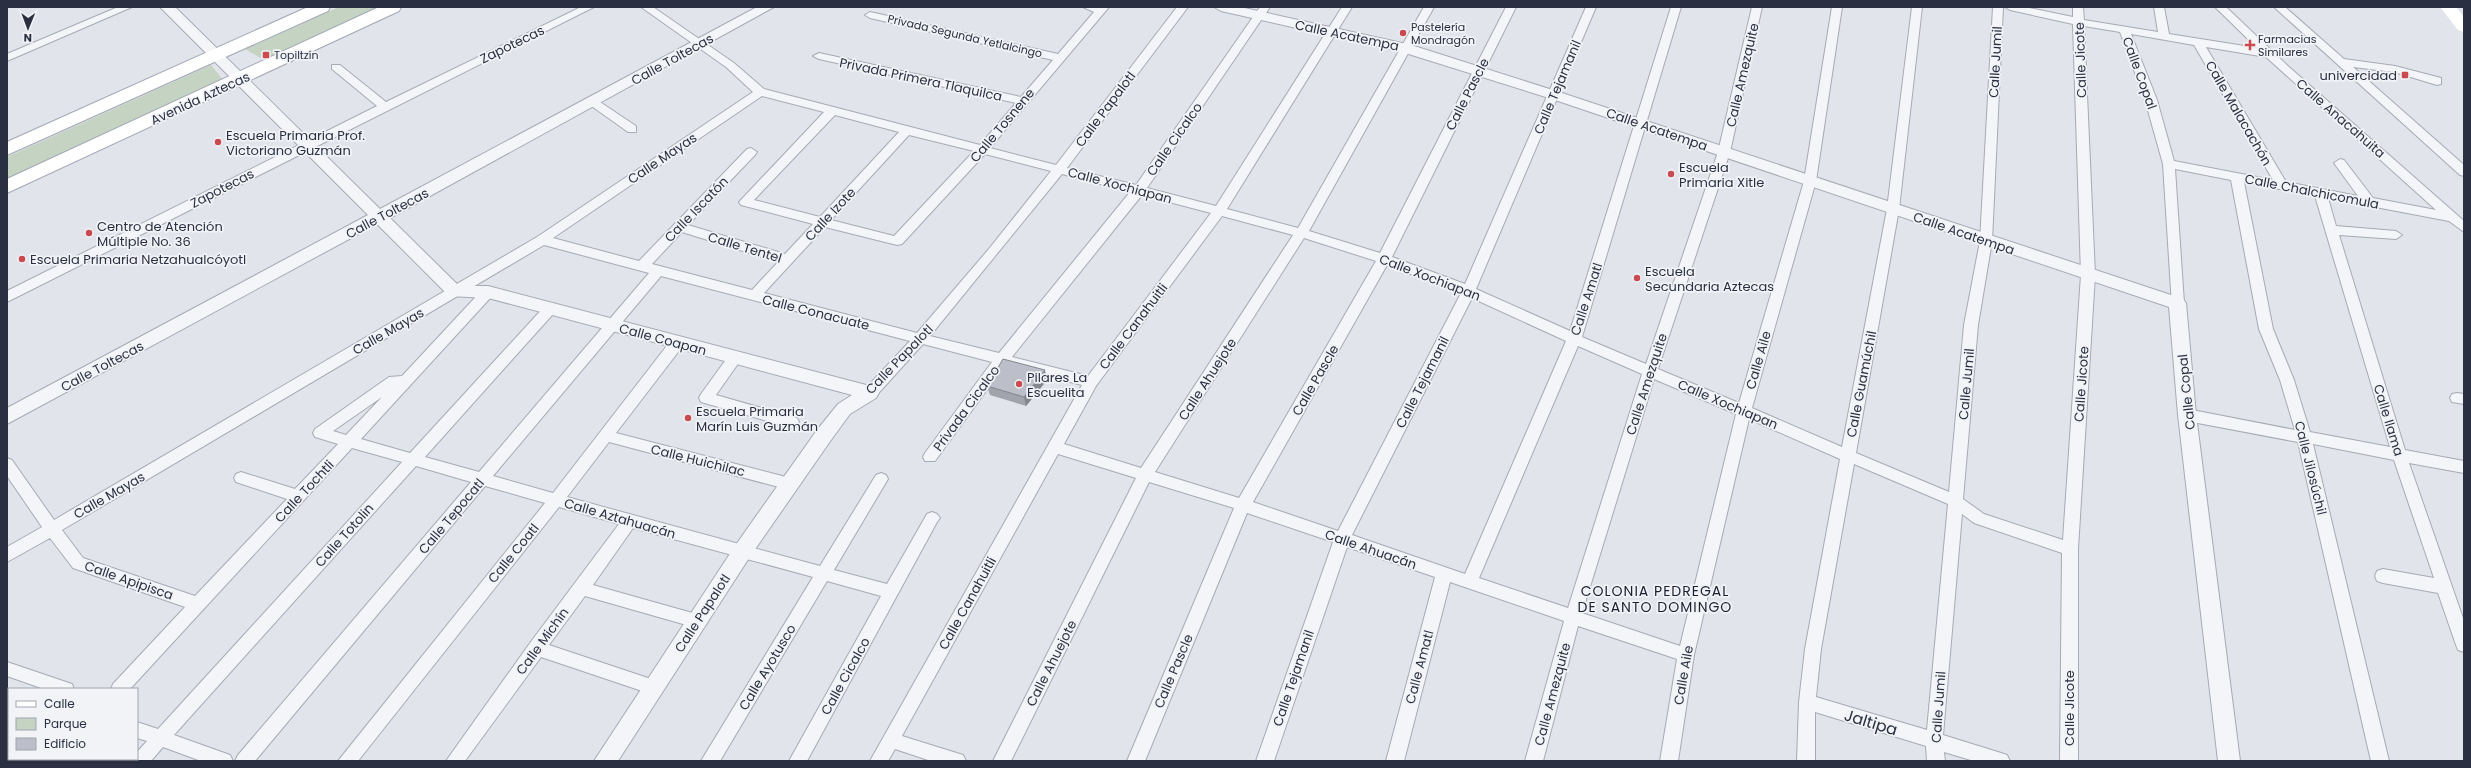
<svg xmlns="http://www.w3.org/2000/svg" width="2471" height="768" font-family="Poppins,sans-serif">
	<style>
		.green { fill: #c5d3c3 }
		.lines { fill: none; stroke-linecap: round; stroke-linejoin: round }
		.minor-casing { stroke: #a6aab4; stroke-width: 2 }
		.tertiary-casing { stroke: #a6aab4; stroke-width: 2 }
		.primary-casing { stroke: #a1a7b5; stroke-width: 2 }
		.minor { fill: #f4f5f8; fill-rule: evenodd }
		.tertiary { fill: #f4f5f8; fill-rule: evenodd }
		.secondary { fill: #fff; fill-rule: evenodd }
		.primary { fill: #fff; fill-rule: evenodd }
		.wall { fill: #a2a4ad }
		.shaded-wall { fill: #84868d }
		.building { fill: #bcbfc9; stroke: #84868d }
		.poi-dot { fill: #cb4a4f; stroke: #f1f3f7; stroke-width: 1.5 }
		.labels { text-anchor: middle; stroke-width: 3.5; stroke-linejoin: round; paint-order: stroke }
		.far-poi-label { font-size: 11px; fill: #2a3041; stroke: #f1f3f7; text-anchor: start }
		.far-street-label { font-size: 11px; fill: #2a3041; stroke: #f1f3f7 }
		.street-label { font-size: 13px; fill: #2a3041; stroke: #f1f3f7 }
		.poi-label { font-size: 13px; fill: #2a3041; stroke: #f1f3f7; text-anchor: start }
		.neighbourhood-label { font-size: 14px; letter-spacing: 1px; fill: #1c2132; stroke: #f1f3f7 }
		.near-street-label { font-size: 16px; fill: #2a3041; stroke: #f1f3f7 }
	</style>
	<rect width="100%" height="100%" fill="#e1e4ea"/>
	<!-- green -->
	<path class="green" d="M339,7h42l-115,54 -21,-12z
		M211,65l12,15 -216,101v-24z"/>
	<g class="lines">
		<defs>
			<path id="minor" d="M118,7h14l-125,54v-7z
				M581,7h13l-587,295v-11l370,-185 -45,-37v-4h8l46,37z
				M641,7h12l81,56 30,26 216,56 36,-42 -197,-44 -6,-3 6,-3 202,44 32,-37 -183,-42 -5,-3 5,-3 188,42 36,-42 -11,-5h26l-119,141 66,17 121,-158h11l-121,161 69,17 124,-178h10l-123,181 69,18 126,-199h10l-125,202 71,19 126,-221h10l-125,224 71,22 126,-246h10l-124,250 73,27 121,-277h10l-120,282 94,42 101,-324h10l-99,330 64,27 72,-212 34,-145h10l-32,145 -72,217 81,34 65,-222 28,-174h10l-26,174 -64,227 90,39 45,-238 25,-202h10l-23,202 -43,244 93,39 15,-167 16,-84 13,-234h10l-11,234 -14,84 -15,174 21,15 79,26 18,-265 -8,-251 -63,-14 -5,-3h20l48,10v-10h10l1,13 74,12 -4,-25h10l5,27 88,14 -42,-41h11l63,60 175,154v11l-15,-11 -121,-23 8,28 60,5 6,4 -6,4 -57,-4 66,215 59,11v12l-55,-10 55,158v31l-6,-2 -2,-5 -18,-52 -55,-10 -6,-2 -2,-5 2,-5 6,-2 51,9 -40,-118 -81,-16 76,317h-18l-73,-319 -111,-21 -5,-2 -2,-4 2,-4 5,-2 108,21 -15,-50 -21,-51 -28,-149 -56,-11 9,134 -7,5 -5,-2 -9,-142 -18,-64 -25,-68 -36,-6 11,249 -17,274v212h-18l2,-208 -88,-30 -12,-9 -19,221 58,18 6,2 3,6h-36l-30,-9 1,9h-18l-1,-15 -111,-34v49h-18l2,-59 6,-53 35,-190 -91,-40 -55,236 -16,106h-18l17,-102 -99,-33 -35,135h-18l39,-140 -114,-39 -46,179h-18l49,-184 -88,-30 -73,214h-18l77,-219 -86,-29 -102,248h-18l107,-253 -85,-26 -138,279h-18l143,-283 -78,-24 -156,282 61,19 3,6h-35l-36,-12 -7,12h-18l212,-376 -77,-20 -70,96h-10l-2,-4 2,-4 67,-91 -69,-18 -48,53h-10l-2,-4 2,-4 45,-48 -249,-65 -168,200 60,17 119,-154 5,-1 7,5 -2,4 -66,86 174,45 5,2 2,4 -2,4 -5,2 -181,-48 -42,55 253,69 56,-91 5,-2 5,2 2,4 -54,91 53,14 40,-70 5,-2 5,2 3,4 -3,4 -130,239h-18l92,-165 -54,-15 -107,180h-19l112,-184 -180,-49 -40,57 110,31 2,5 -2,5 -6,2 -112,-32 -36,49 111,37 2,5 -2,5 -6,3 -113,-38 -76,104h-19l84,-118 89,-119 -60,-17 -201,254h-20l207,-258 -60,-17 -230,275h-20l3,-6 233,-273 -55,-16 -242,269 56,20 3,6h-32l-38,-14 -12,14h-20l6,-2v-7l10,-11 -10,-3v-16l21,7 244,-267 -50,-14 -222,241h-19l2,-5 72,-77 -112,-39 -23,-30 -43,24v-15l35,-20 -35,-51v-18l5,2 42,60 483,-283 216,-145 -27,-25zM2131,34l63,11 79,135 -99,-19 -17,-61zM2206,47l60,10 170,153 -63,-12 -29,-38 -4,-1 -6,4 24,33 -72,-14zM762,96l62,16 -85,90 2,3 72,19 -28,30 -97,-29 67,-70 2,-3 -6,-4 -4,1 -108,112 -86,-23zM835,115l64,17 -79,85 -66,-17zM909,135l65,16 -80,85 -63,-16zM985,154l66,17 -63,79 -71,83 -153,-40 61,-66 72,18 5,-1zM1062,174l68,18 -131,161 -69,-17zM2244,182l71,14 75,251 -80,-15 -16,-52 -21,-51zM1142,195l69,18 -123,163 -76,-19zM1222,216l71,19 -152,233 -77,-24 32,-58zM682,232l96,30 -26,28 -100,-26zM1304,238l72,23 -137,237 -84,-26zM544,245l105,28 -170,199 -54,-15 129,-144 2,-3 -2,-3h-10l-134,146 -49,-14 132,-144 2,-3 -7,-5 -5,2 -81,87 -13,1 -74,52 -2,4 2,4 23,7 -43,45 -54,-17 -5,2 -2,4 2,4 51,17 -92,97 -112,-38 -21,-28zM1387,265l74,28 -123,238 -85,-29zM1472,298l94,43 -101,233 -113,-39zM1578,346l64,28 -74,234 -89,-30zM1654,379l82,35 -56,232 -98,-33zM382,397l-36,38 -13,-4zM1854,464l94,40 -21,226 -111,-33 5,-48z
				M2274,7h11l59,52 51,7 46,12v6l-4,1 -43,-13 -41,-5 111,98v11l-4,-1z
				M594,98l42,28v6h-8l-38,-27 -2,-3z
				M735,353l7,5 -26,37 81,23 2,4 -2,4 -5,2 -91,-26 -2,-4 2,-4 29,-40z
				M2457,393l7,1v10l-12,-2 -2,-4 2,-4z
				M7,662l65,22 2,5h-30l-37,-13z
				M43,759h19l-1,2h-19z"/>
			<path id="tertiary" d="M160,7h15l205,202 377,-202h17l-384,211 69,68h29l382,100 6,2 3,5 -3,5 -26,16 -19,26 -82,118 -131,203h-24l141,-215 82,-116 21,-26 14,-9 -364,-97 -39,-2 -72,-72 -370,200v-16l361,-193z
				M1214,7h26l171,38 148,47 624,207 3,4 10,112 44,346h-22l-40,-346 -9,-108 -620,-209 -147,-46 -181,-41z"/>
			<path id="primary" d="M308,7h22l-2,4 -321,144v-13z
				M379,7h22l-2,4 -392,182v-14z"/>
		</defs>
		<!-- minor casing -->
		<use href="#minor" class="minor-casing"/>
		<!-- tertiary casing -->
		<use href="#tertiary" class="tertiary-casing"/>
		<!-- primary casing -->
		<use href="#primary" class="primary-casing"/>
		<!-- minor -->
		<use href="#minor" class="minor"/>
		<!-- tertiary -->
		<use href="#tertiary" class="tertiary"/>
		<!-- secondary -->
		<path class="secondary" d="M2440,7h16l8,10v15l-6,-2z"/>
		<!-- primary -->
		<use href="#primary" class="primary"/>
	</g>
	<!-- wall -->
	<path class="wall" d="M1047,380l-21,26 -36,-11 -3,-9z"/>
	<!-- shaded-wall -->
	<path class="shaded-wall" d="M1045,370l2,10 -21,26 -2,-9z"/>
	<!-- building -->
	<path class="building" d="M1003,359l42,11 -21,27 -37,-11z"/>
	<!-- markers -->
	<g class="poi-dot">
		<circle cx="1403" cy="33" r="4"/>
		<path d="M2248 39h4v4h4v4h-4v4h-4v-4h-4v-4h4z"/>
		<rect x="262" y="51" width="8" height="8" rx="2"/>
		<rect x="2401" y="71" width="8" height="8" rx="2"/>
		<circle cx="218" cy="142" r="4"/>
		<circle cx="1671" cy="174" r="4"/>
		<circle cx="89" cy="233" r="4"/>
		<circle cx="22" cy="259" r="4"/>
		<circle cx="1637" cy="278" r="4"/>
		<circle cx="1019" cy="384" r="4"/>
		<circle cx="688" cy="418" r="4"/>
	</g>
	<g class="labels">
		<!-- far-poi labels -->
		<g class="far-poi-label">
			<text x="1411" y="31">Pastelería<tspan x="1411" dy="13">Mondragón</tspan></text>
			<text x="2258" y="43">Farmacias<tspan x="2258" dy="13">Similares</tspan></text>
			<text x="274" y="59">Topiltzín</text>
		</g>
		<!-- far-street labels -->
		<g class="far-street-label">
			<text transform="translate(965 36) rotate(13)" y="4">Privada Segunda Yetlalcingo</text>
		</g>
		<!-- street labels -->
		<g class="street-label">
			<text transform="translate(1347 35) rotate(12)" y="5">Calle Acatempa</text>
			<text transform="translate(512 44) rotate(-26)" y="5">Zapotecas</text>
			<text transform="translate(672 59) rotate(-29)" y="5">Calle Toltecas</text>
			<text transform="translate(2080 60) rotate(-92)" y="5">Calle Jicote</text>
			<text transform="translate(1995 62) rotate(-87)" y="5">Calle Jumil</text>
			<text transform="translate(2140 73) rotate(70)" y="5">Calle Copal</text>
			<text transform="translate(1742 75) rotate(-77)" y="5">Calle Amezquite</text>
			<text transform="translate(921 79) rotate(12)" y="5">Privada Primera Tlaquilca</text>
			<text transform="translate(1557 87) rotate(-67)" y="5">Calle Tejamanil</text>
			<text transform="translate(1467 94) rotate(-63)" y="5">Calle Pascle</text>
			<text transform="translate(200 98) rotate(-25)" y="5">Avenida Aztecas</text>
			<text transform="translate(1105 109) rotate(-53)" y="5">Calle Papalotl</text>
			<text transform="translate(2239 113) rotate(60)" y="5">Calle Malacachón</text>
			<text transform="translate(2341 118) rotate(41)" y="5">Calle Anacahuita</text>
			<text transform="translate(1002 125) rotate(-50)" y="5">Calle Tosnene</text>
			<text transform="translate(1657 129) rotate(19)" y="5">Calle Acatempa</text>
			<text transform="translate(1174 139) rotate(-55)" y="5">Calle Cicalco</text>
			<text transform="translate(662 158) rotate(-34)" y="5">Calle Mayas</text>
			<text transform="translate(1120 185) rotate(15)" y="5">Calle Xochiapan</text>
			<text transform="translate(222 188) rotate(-27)" y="5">Zapotecas</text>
			<text transform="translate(2312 191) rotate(11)" y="5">Calle Chalchicomula</text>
			<text transform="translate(696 209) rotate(-46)" y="5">Calle Iscatón</text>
			<text transform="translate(387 213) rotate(-28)" y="5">Calle Toltecas</text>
			<text transform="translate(830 214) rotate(-47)" y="5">Calle Izote</text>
			<text transform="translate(1964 233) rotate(19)" y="5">Calle Acatempa</text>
			<text transform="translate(745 247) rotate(17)" y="5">Calle Tentel</text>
			<text transform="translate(1430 277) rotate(21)" y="5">Calle Xochiapan</text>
			<text transform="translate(1586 299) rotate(-72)" y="5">Calle Amatl</text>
			<text transform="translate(816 312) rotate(14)" y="5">Calle Conacuate</text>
			<text transform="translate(1133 326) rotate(-53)" y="5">Calle Canahuitli</text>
			<text transform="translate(388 331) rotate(-30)" y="5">Calle Mayas</text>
			<text transform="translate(663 339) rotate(15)" y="5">Calle Coapan</text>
			<text transform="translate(899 359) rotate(-46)" y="5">Calle Papalotl</text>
			<text transform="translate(1758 360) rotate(-74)" y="5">Calle Aile</text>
			<text transform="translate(102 366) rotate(-28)" y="5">Calle Toltecas</text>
			<text transform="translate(1207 379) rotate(-57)" y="5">Calle Ahuejote</text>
			<text transform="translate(1315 380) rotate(-60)" y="5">Calle Pascle</text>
			<text transform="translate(1422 382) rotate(-63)" y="5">Calle Tejamanil</text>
			<text transform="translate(1646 384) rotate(-72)" y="5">Calle Amezquite</text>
			<text transform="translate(1861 384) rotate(-79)" y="5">Calle Guamúchil</text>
			<text transform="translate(1966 384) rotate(-85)" y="5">Calle Jumil</text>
			<text transform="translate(2081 384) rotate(-86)" y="5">Calle Jicote</text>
			<text transform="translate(2186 392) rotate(-96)" y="5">Calle Copal</text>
			<text transform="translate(1728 404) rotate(23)" y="5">Calle Xochiapan</text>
			<text transform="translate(966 408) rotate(-54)" y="5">Privada Cicalco</text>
			<text transform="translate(2389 420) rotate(73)" y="5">Calle Ilama</text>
			<text transform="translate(698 460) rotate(14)" y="5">Calle Huichilac</text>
			<text transform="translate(2311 468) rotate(76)" y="5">Calle Jilosúchil</text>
			<text transform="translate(304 491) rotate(-47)" y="5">Calle Tochtli</text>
			<text transform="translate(109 495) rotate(-30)" y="5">Calle Mayas</text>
			<text transform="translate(451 516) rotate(-50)" y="5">Calle Tepocatl</text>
			<text transform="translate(620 518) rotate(16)" y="5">Calle Aztahuacán</text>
			<text transform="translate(344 535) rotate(-48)" y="5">Calle Totolin</text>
			<text transform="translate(1371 549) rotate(19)" y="5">Calle Ahuacán</text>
			<text transform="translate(513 553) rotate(-51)" y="5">Calle Coatl</text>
			<text transform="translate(129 580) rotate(19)" y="5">Calle Apipisca</text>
			<text transform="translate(967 603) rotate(-61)" y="5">Calle Canahuitli</text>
			<text transform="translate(702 613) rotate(-57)" y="5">Calle Papalotl</text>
			<text transform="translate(542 641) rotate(-54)" y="5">Calle Michín</text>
			<text transform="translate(1051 663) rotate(-63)" y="5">Calle Ahuejote</text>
			<text transform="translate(767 667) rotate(-59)" y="5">Calle Ayotusco</text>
			<text transform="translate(1419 667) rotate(-75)" y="5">Calle Amatl</text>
			<text transform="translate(1173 671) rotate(-67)" y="5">Calle Pascle</text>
			<text transform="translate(1683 675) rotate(-80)" y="5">Calle Aile</text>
			<text transform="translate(845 676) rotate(-61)" y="5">Calle Cicalco</text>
			<text transform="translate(1293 678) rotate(-71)" y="5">Calle Tejamanil</text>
			<text transform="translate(1552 694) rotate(-75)" y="5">Calle Amezquite</text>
			<text transform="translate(1938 707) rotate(-86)" y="5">Calle Jumil</text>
			<text transform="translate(2069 708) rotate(-90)" y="5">Calle Jicote</text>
		</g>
		<!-- poi labels -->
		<g class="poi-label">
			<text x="2397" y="80" text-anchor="end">univercidad</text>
			<text x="226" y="140">Escuela Primaria Prof.<tspan x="226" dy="15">Victoriano Guzmán</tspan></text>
			<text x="1679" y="172">Escuela<tspan x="1679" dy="15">Primaria Xitle</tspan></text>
			<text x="97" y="231">Centro de Atención<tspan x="97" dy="15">Múltiple No. 36</tspan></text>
			<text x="30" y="264">Escuela Primaria Netzahualcóyotl</text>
			<text x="1645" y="276">Escuela<tspan x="1645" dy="15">Secundaria Aztecas</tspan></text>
			<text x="1027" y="382">Pilares La<tspan x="1027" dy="15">Escuelita</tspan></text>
			<text x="696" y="416">Escuela Primaria<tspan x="696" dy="15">Marín Luis Guzmán</tspan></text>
		</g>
		<!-- neighbourhood labels -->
		<g class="neighbourhood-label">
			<text x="1655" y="596">COLONIA PEDREGAL<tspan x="1655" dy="16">DE SANTO DOMINGO</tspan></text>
		</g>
		<!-- near-street labels -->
		<g class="near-street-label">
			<text transform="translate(1871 722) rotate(17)" y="6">Jaltipa</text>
		</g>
	</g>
	<!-- border -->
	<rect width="2471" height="768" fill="none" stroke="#2a3041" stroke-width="16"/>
	<!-- legend -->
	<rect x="8" y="688" width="130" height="72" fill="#f1f3f7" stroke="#a1a5ae"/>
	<rect x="16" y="701" width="20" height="6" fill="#ffffff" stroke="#a1a5ae"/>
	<text x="44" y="708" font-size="12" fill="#2a3041">Calle</text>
	<rect x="16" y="718" width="20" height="12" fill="#c5d3c3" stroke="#a1a5ae"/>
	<text x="44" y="728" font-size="12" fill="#2a3041">Parque</text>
	<rect x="16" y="738" width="20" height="12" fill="#bcbfc9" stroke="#a1a5ae"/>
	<text x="44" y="748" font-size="12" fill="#2a3041">Edificio</text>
	<!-- north arrow -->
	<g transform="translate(28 28) rotate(181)" stroke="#f1f3f7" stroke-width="3" paint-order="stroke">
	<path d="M0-3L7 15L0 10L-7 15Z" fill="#2a3041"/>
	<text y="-6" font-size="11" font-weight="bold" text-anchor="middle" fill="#2a3041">N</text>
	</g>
</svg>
